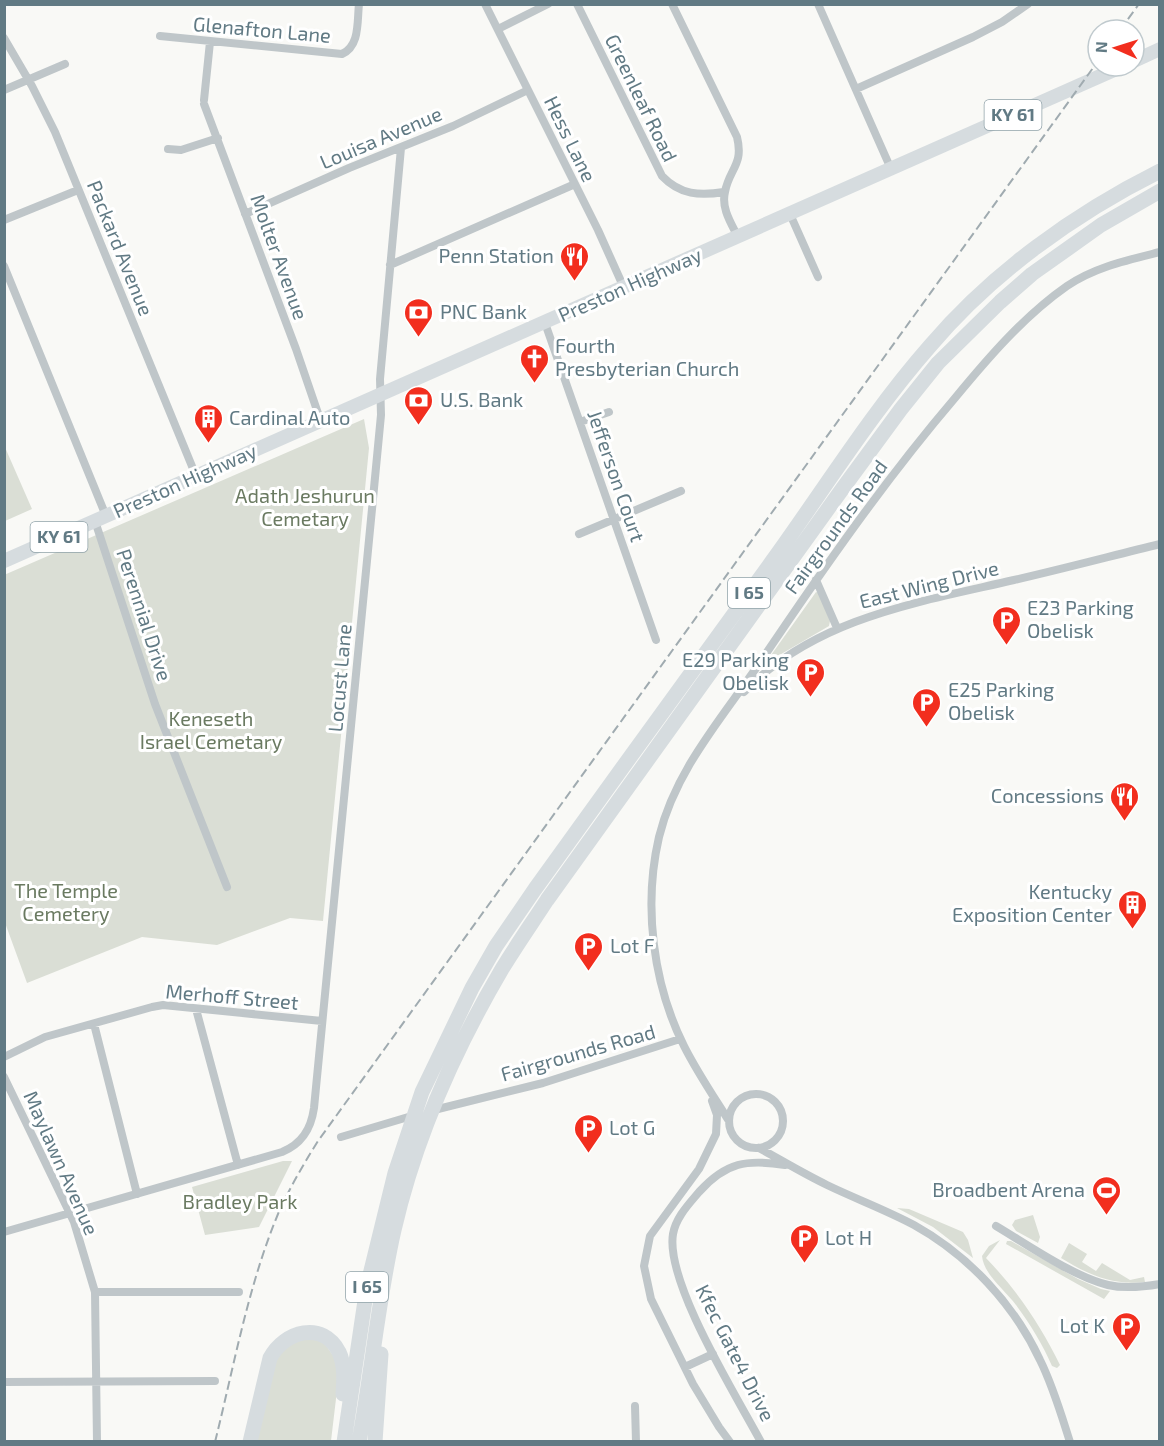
<svg xmlns="http://www.w3.org/2000/svg" width="1164" height="1446" font-family="'Exo 2',sans-serif">
	<style>
		.green { fill: #daded5 }
		.lines { fill: none; stroke-linecap: round; stroke-linejoin: round }
		.minor { stroke: #bfc6c9; stroke-width: 8 }
		.primary { stroke: #d6dcdf; stroke-width: 14 }
		.motorway { stroke: #d6dcdf; stroke-width: 15 }
		.rail { stroke: #a0abb0; stroke-width: 2; stroke-dasharray: 9 4.5; stroke-linecap: butt }
		.labels { text-anchor: middle; stroke-width: 6; stroke-linejoin: round; paint-order: stroke }
		.shield { fill: #fff; stroke: #90a2a9; stroke-width: 1.5 }
		.shield-label { font-size: 18px; font-weight: bold; fill: #617a84 }
		.street-label { font-size: 20px; fill: #617a84; stroke: #fff }
		.poi-label { font-size: 20px; fill: #617a84; stroke: #fff; text-anchor: start }
		.park-label { font-size: 20px; fill: #6a7a61; stroke: #fff }
	</style>
	<rect width="100%" height="100%" fill="#f9f9f6"/>
	<!-- green -->
	<path class="green" d="M364,419l5,29 -46,473 -33,-3 -73,27 -75,-8 -115,46 -23,-63v-345z
		M4,445l28,64 -27,12h-1z
		M816,592l3,1 11,28 -1,5 -58,34 -2,-2z
		M283,1161h9l-33,66 -54,8 -13,-48z
		M897,1208l12,1 54,23 5,8 5,18 -40,-31z
		M1033,1215l7,22 -2,6 -22,-12 -4,-6 3,-5z
		M1000,1240l-14,18c31,32 55,68 74,107l-3,3 -5,-2c-9,-21 -22,-42 -36,-61 -11,-15 -32,-30 -34,-49l7,-10z
		M1007,1241h4l67,38 23,10 9,2 -6,8 -98,-55z
		M1069,1243l18,11 -5,8 14,9 6,-8 28,17 14,-3 1,5c-32,4 -58,-8 -84,-24z
		M293,1339l29,1 18,25 -9,76 -77,1 19,-82z"/>
	<g class="lines">
		<!-- minor -->
		<path class="minor" d="M485,4l113,226 26,58
			M577,4l85,172c18,19 38,20 62,16
			M672,4l65,133c7,28 -8,32 -12,55 -4,16 6,31 13,45
			M818,4l73,165
			M498,29l50,-25
			M160,36l182,18c18,-8 15,-32 17,-50
			M4,38l28,48 23,46 141,344
			M856,89l117,-52 29,-15 26,-18
			M4,90l61,-26
			M204,100l6,-58
			M204,104l92,245 25,73
			M168,149l13,1 37,-12
			M245,214l104,-46 104,-42 75,-36
			M790,214l28,63
			M4,220l74,-30
			M390,265l185,-81
			M4,266l102,250
			M545,323l111,317
			M580,422l29,-10
			M95,521l60,183 72,183
			M579,534l102,-43
			M816,580l21,48
			M744,692c71,-74 175,-90 270,-112 48,-11 97,-24 146,-36
			M196,1009l42,156
			M94,1024l43,170
			M4,1057l41,-20 107,-30 11,-2 159,16
			M4,1077l70,145 21,70 2,150
			M729 1121a27 27 0 1 1 54 0a27 27 0 1 1-54 0Z
			M712,1101l5,14 -1,19 -17,35 -49,67 -6,30 7,33 42,85 26,43 11,15
			M430,1111l113,-28 137,-44
			M729,1121c-15,-24 -32,-49 -45,-75 -31,-62 -41,-140 -25,-209 17,-69 65,-121 104,-179 60,-89 122,-178 192,-260 33,-40 69,-82 112,-112 28,-19 61,-26 93,-34
			M341,1137l74,-22
			M759,1148c22,12 45,26 68,37 29,14 59,25 87,40 54,30 100,79 126,135 13,26 21,54 30,82
			M996,1226c32,19 76,50 112,59 17,4 35,2 52,-1
			M4,1232l278,-80c20,-8 29,-23 32,-44l58,-599 9,-94 -1,-36 21,-231
			M95,1292h144
			M685,1367l28,-13
			M4,1382l211,-1
			M635,1406l1,36
			M761,1442c-24,-45 -96,-160 -88,-208 3,-17 16,-30 26,-42 27,-30 48,-33 86,-27"/>
		<!-- primary -->
		<path class="primary" d="M1134,61l26,-12
			M4,561l1119,-495"/>
		<!-- motorway -->
		<path class="motorway" d="M250,1442l20,-84c14,-27 53,-38 69,-6 6,13 5,28 4,42
			M344,1442l23,-155 28,-114 27,-81 50,-104 24,-42 39,-57c79,-110 158,-219 238,-329 52,-72 99,-148 157,-214 62,-73 144,-132 230,-175
			M359,1442c13,-71 19,-142 35,-212 21,-91 61,-181 108,-261 14,-23 30,-46 45,-69l296,-412 58,-79 37,-46 62,-61 32,-28 69,-49 59,-34
			M375,1442l6,-88"/>
		<!-- rail -->
		<path class="rail" d="M1120,30l19,-26
			M215,1442c19,-76 33,-156 63,-228 11,-25 25,-49 40,-73l780,-1080"/>
	</g>
	<!-- icons -->
	<defs>
		<symbol id="restaurant-pin" viewBox="-11 -11 22 30"><path d="M0 17L-7.5 6A9.5 9.5 0 1 1 7.5 6Z" fill="#f22e1e" stroke="#fff"/><path d="M-5-6h1v4h1v-4h1v4h1v-4h1v5L-1.5 .5V6h-2V.5L-5-1ZM5-6V6H3V1.5H1.5Q1.5-4 5-6Z" fill="#fff"/></symbol>
		<symbol id="bank-pin" viewBox="-11 -11 22 30"><path d="M0 17L-7.5 6A9.5 9.5 0 1 1 7.5 6Z" fill="#f22e1e" stroke="#fff"/><path d="M-6-4H6V4H-6ZM0-2.3a2.3 2.3 0 1 0 0 4.6a2.3 2.3 0 1 0 0-4.6Z" fill="#fff"/></symbol>
		<symbol id="church-pin" viewBox="-11 -11 22 30"><path d="M0 17L-7.5 6A9.5 9.5 0 1 1 7.5 6Z" fill="#f22e1e" stroke="#fff"/><path d="M-1.2-6h2.4v3.5h3.3v2.4h-3.3V6h-2.4V-.1h-3.3v-2.4h3.3Z" fill="#fff"/></symbol>
		<symbol id="building-pin" viewBox="-11 -11 22 30"><path d="M0 17L-7.5 6A9.5 9.5 0 1 1 7.5 6Z" fill="#f22e1e" stroke="#fff"/><path d="M-4-6H4V6H1V3H-1V6H-4ZM-2.5-4.3h1.7v1.8h-1.7ZM.8-4.3h1.7v1.8H.8ZM-2.5-1h1.7V.8h-1.7ZM.8-1h1.7V.8H.8Z" fill="#fff"/></symbol>
		<symbol id="parking-pin" viewBox="-11 -11 22 30"><path d="M0 17L-7.5 6A9.5 9.5 0 1 1 7.5 6Z" fill="#f22e1e" stroke="#fff"/><path d="M-3.5-5.5H1a3.5 3.5 0 0 1 0 7H-1V5.5H-3.5ZM-1-3.4V-.6H.8a1.4 1.4 0 0 0 0-2.8Z" fill="#fff"/></symbol>
		<symbol id="stadium-pin" viewBox="-11 -11 22 30"><path d="M0 17L-7.5 6A9.5 9.5 0 1 1 7.5 6Z" fill="#f22e1e" stroke="#fff"/><path d="M0-5a6.5 5 0 1 0 0 10a6.5 5 0 1 0 0-10ZM-3.5-1.8h7v3.6h-7Z" fill="#fff"/></symbol>
	</defs>
	<g fill-rule="evenodd">
		<use href="#restaurant-pin" x="558" y="240" width="33" height="45"/>
		<use href="#bank-pin" x="402" y="296" width="33" height="45"/>
		<use href="#church-pin" x="518" y="342" width="33" height="45"/>
		<use href="#bank-pin" x="402" y="384" width="33" height="45"/>
		<use href="#building-pin" x="192" y="402" width="33" height="45"/>
		<use href="#parking-pin" x="990" y="604" width="33" height="45"/>
		<use href="#parking-pin" x="794" y="656" width="33" height="45"/>
		<use href="#parking-pin" x="910" y="686" width="33" height="45"/>
		<use href="#restaurant-pin" x="1108" y="780" width="33" height="45"/>
		<use href="#building-pin" x="1116" y="888" width="33" height="45"/>
		<use href="#parking-pin" x="572" y="930" width="33" height="45"/>
		<use href="#parking-pin" x="572" y="1112" width="33" height="45"/>
		<use href="#stadium-pin" x="1090" y="1174" width="33" height="45"/>
		<use href="#parking-pin" x="788" y="1222" width="33" height="45"/>
		<use href="#parking-pin" x="1110" y="1310" width="33" height="45"/>
	</g>
	<g class="labels">
		<!-- shield labels -->
		<g class="shield">
			<rect x="984.5" y="100" width="57" height="30" rx="4.5"/>
			<rect x="30.5" y="522" width="57" height="30" rx="4.5"/>
			<rect x="728" y="578" width="42" height="30" rx="4.5"/>
			<rect x="346" y="1272" width="42" height="30" rx="4.5"/>
		</g>
		<g class="shield-label">
			<text x="1013" y="121">KY 61</text>
			<text x="59" y="543">KY 61</text>
			<text x="749" y="599">I 65</text>
			<text x="367" y="1293">I 65</text>
		</g>
		<!-- street labels -->
		<g class="street-label">
			<text transform="translate(262 30) rotate(5)" y="7">Glenafton Lane</text>
			<text transform="translate(641 98) rotate(64)" y="7">Greenleaf Road</text>
			<text transform="translate(381 138) rotate(-23)" y="7">Louisa Avenue</text>
			<text transform="translate(570 139) rotate(64)" y="7">Hess Lane</text>
			<text transform="translate(120 248) rotate(68)" y="7">Packard Avenue</text>
			<text transform="translate(279 257) rotate(70)" y="7">Molter Avenue</text>
			<text transform="translate(630 285) rotate(-24)" y="7">Preston Highway</text>
			<text transform="translate(616 476) rotate(71)" y="7">Jefferson Court</text>
			<text transform="translate(185 481) rotate(-24)" y="7">Preston Highway</text>
			<text transform="translate(836 527) rotate(-54)" y="7">Fairgrounds Road</text>
			<text transform="translate(929 585) rotate(-14)" y="7">East Wing Drive</text>
			<text transform="translate(144 615) rotate(72)" y="7">Perennial Drive</text>
			<text transform="translate(340 678) rotate(-85)" y="7">Locust Lane</text>
			<text transform="translate(232 997) rotate(5)" y="7">Merhoff Street</text>
			<text transform="translate(578 1053) rotate(-16)" y="7">Fairgrounds Road</text>
			<text transform="translate(61 1163) rotate(66)" y="7">Maylawn Avenue</text>
			<text transform="translate(735 1353) rotate(63)" y="7">Kfec Gate4 Drive</text>
		</g>
		<!-- poi labels -->
		<g class="poi-label">
			<text x="554" y="263" text-anchor="end">Penn Station</text>
			<text x="440" y="319">PNC Bank</text>
			<text x="555" y="353">Fourth<tspan x="555" dy="23">Presbyterian Church</tspan></text>
			<text x="440" y="407">U.S. Bank</text>
			<text x="229" y="425">Cardinal Auto</text>
			<text x="1027" y="615">E23 Parking<tspan x="1027" dy="23">Obelisk</tspan></text>
			<text x="789" y="667" text-anchor="end">E29 Parking<tspan x="789" dy="23">Obelisk</tspan></text>
			<text x="948" y="697">E25 Parking<tspan x="948" dy="23">Obelisk</tspan></text>
			<text x="1104" y="803" text-anchor="end">Concessions</text>
			<text x="1112" y="899" text-anchor="end">Kentucky<tspan x="1112" dy="23">Exposition Center</tspan></text>
			<text x="610" y="953">Lot F</text>
			<text x="609" y="1135">Lot G</text>
			<text x="1085" y="1197" text-anchor="end">Broadbent Arena</text>
			<text x="825" y="1245">Lot H</text>
			<text x="1105" y="1333" text-anchor="end">Lot K</text>
		</g>
		<!-- park labels -->
		<g class="park-label">
			<text x="305" y="503">Adath Jeshurun<tspan x="305" dy="23">Cemetary</tspan></text>
			<text x="211" y="726">Keneseth<tspan x="211" dy="23">Israel Cemetary</tspan></text>
			<text x="66" y="898">The Temple<tspan x="66" dy="23">Cemetery</tspan></text>
			<text x="240" y="1209">Bradley Park</text>
		</g>
	</g>
	<!-- border -->
	<rect width="1164" height="1446" fill="none" stroke="#617a84" stroke-width="12"/>
	<!-- north arrow -->
	<g transform="translate(1116 48) rotate(273)"><circle r="28" fill="#ffffff" stroke="#c0cace" stroke-width="1.5"/>
	<path d="M0-4.5L10 22L0 15L-10 22Z" fill="#f22e1e"/>
	<text y="-9" font-size="16" font-weight="bold" text-anchor="middle" fill="#617a84">N</text>
	</g>
</svg>
